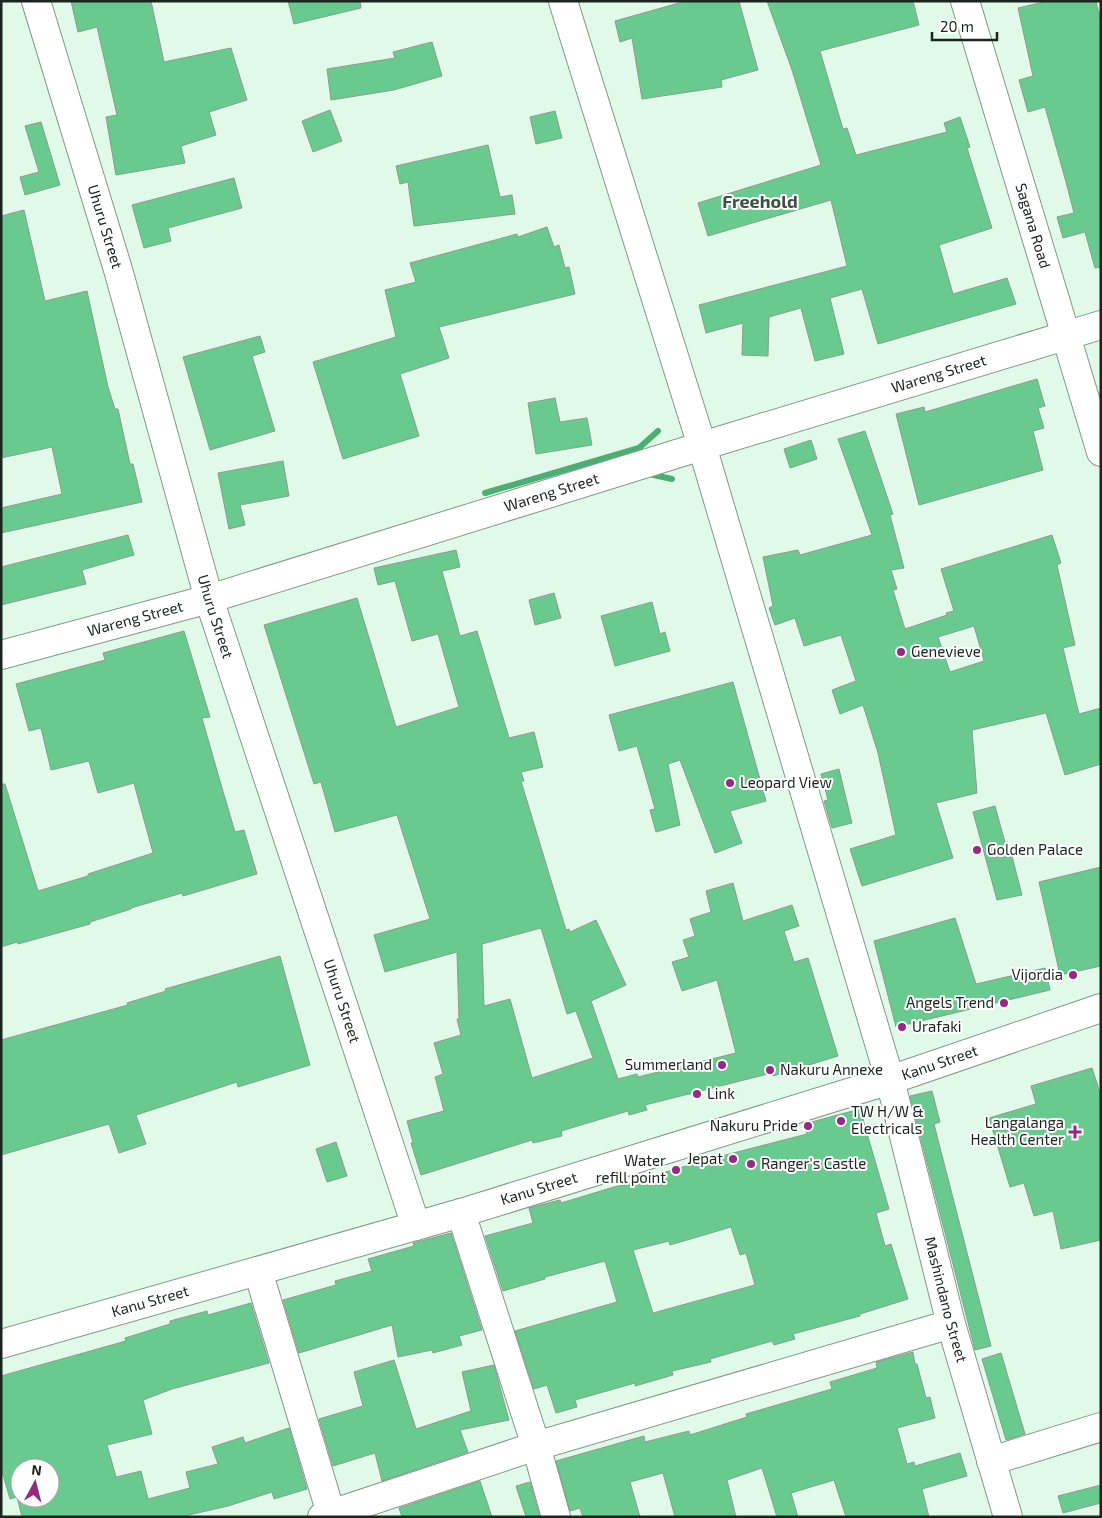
<svg xmlns="http://www.w3.org/2000/svg" width="1102" height="1518" font-family="'Exo 2',sans-serif">
	<style>
		.lines { fill: none; stroke-linecap: round; stroke-linejoin: round }
		.stream { stroke: #4bae74; stroke-width: 6 }
		.building { fill: #68ca8e; stroke: #879e8e; fill-rule: evenodd }
		.minor-casing { stroke: #829888; stroke-width: 30 }
		.minor { stroke: #fff; stroke-width: 28 }
		.poi-dot { fill: #982786; stroke: #fff; stroke-width: 2 }
		.labels { text-anchor: middle; stroke-width: 4; stroke-linejoin: round; paint-order: stroke }
		.street-label { font-size: 15px; fill: #1b241e; stroke: #fff }
		.poi-label { font-size: 15px; fill: #1b241e; stroke: #fff; text-anchor: start }
		.quarter-label { font-size: 18px; font-weight: bold; fill: #3c5143; stroke: #fff }
	</style>
	<rect width="100%" height="100%" fill="#e1f9e8"/>
	<g class="lines">
		<!-- stream -->
		<path class="stream" d="M649,474l23,5
			M485,493l154,-45 19,-17"/>
	</g>
	<!-- building -->
	<path class="building" d="M71,1h80l13,61 67,-14 16,52 -38,12 7,23 -35,11 4,17 -69,12 -10,-58 11,-2 -20,-88 -19,5z
		M288,1h72l1,7 -67,16z
		M686,1h53l19,69 -37,10 1,7 -80,12 -10,-61 -12,4 -5,-21z
		M767,1h146l6,24 -99,26 23,78 4,-1 9,27 91,-23 -3,-9 16,-6 10,30 -3,1 25,80 -53,17 14,49 54,-16 9,26 -138,40 -16,-55 -32,9 14,56 -29,7 -14,-53 -32,9 -1,39 -26,-1 1,-32 -37,10 -7,-28 148,-39 -16,-66 -123,36 -10,-33 123,-38 -29,-95z
		M1048,1h48l5,22v244l-6,1 -10,-36 -22,6 -6,-21 17,-4 -8,-31 -21,-75 -17,5 -9,-32 14,-4 -15,-68z
		M432,42l10,34 -48,14 -63,10 -4,-31 68,-11 -2,-6z
		M330,110l12,31 -29,11 -11,-31z
		M555,111l7,27 -26,6 -6,-27z
		M41,122l19,63 -35,10 -5,-18 19,-5 -14,-46z
		M488,145l12,52 12,-2 3,19 -101,12 -6,-44 -8,2 -4,-18z
		M234,178l8,30 -74,20 3,13 -27,7 -12,-43z
		M24,210l21,91 42,-10 21,96 7,22h3l12,55h3l9,38 -141,31v-25l61,-14 -10,-47 -51,11v-242z
		M547,227l7,20 5,-2 6,23 4,-1 6,27 -136,33 10,31 -49,16 19,62 -76,23 -30,-97 83,-25 -11,-47 31,-8 -6,-19 107,-29 1,3z
		M260,336l5,16 -13,4 23,75 -65,19 -27,-93z
		M1037,379l8,27 -7,2 6,20 -11,3 10,39 -124,35 -23,-91 28,-7 1,5z
		M555,398l5,24 27,-4 5,27 -56,9 -8,-51z
		M865,431l28,83 -3,1 14,53 -13,2 6,19 -4,1 12,39 42,-14 -1,-2 8,-2 -13,-42 111,-34 9,28 -4,2 18,80 -12,3 16,66 22,-6v56l-36,11 -19,-62 -74,17 5,63 -41,10 17,55 -91,28 -12,-37 46,-14 -18,-82 -15,-48 -23,9 -8,-24 24,-9 -15,-46 -37,11 -9,-28 -20,7 -6,-17 4,-2 -10,-49 35,-7 2,5 72,-20 -34,-96zM974,626l10,35 -34,11 -12,-35z
		M811,440l6,19 -27,9 -6,-19z
		M283,461l6,35 -49,9 5,20 -16,4 -11,-56z
		M128,535l6,20 -52,15 4,14 -85,21v-38z
		M456,550l4,17 -18,4 18,65 17,-5 32,107 25,-6 9,35 -22,5 3,9h-3l45,149 3,-1 1,3 26,-12 30,65 -35,16 27,78 19,-5 1,3 98,-24 -19,-73 -35,11 -10,-29 17,-5 -6,-17 12,-4 -5,-17 21,-7 -5,-21 27,-8 10,38 49,-16 7,21 -15,5 10,31 14,-4 30,98 -65,20 -1,-3 -127,32 2,5 -18,5 -1,-4 -67,20 1,5 -29,7 -1,-3 -111,35 -10,-32h2l-6,-22 37,-10 -9,-34 8,-3 -9,-31 27,-8 -4,-16h2l-2,-67 -72,20 -11,-37 56,-16 -33,-104 -62,17 -14,-50 -7,2 -50,-159 93,-27 39,129 63,-20 -21,-73 -26,7 -17,-60 -17,4 -4,-17zM541,928l26,86 9,-3 17,47 -61,20 -22,-79 -26,7 -2,-62z
		M554,593l7,25 -26,7 -6,-25z
		M652,602l8,32 5,-2 5,19 -55,15 -14,-50z
		M184,631l26,86 -8,1 18,63 15,51 9,-2 13,44 -74,22 -1,-3 -51,15v1l-41,13v2l-72,20 -1,-2 -16,5v-163h4l33,107 50,-15v-2l65,-21 -19,-70 -36,10 -9,-32 -38,9 -10,-42 -12,3 -13,-47 89,-24 -2,-7z
		M733,682l33,119 -36,10 12,32 -27,10 -35,-93 -12,4 12,61 -24,7 -6,-22 5,-1 -18,-63 -18,5 -10,-36z
		M839,769l13,54 -20,5 -8,-27 4,-1 -7,-26z
		M995,806l14,51 3,-1 10,39 -25,5 -24,-88z
		M1101,867v99l-41,9 -21,-93z
		M955,918l21,66 69,-16 5,22 -154,37 -22,-86z
		M280,956l30,109 -72,22 -1,-5 -101,33 10,29 -27,9 -10,-29 -108,31v-115l127,-35 -1,-2 39,-12 -1,-2z
		M1092,1068l9,28v144l-40,9 -8,-38 -19,5 -10,-33 -14,4 -21,-69 47,-14 -5,-18z
		M932,1091l8,31 -6,2 57,222 -16,4 -65,-254z
		M860,1109l29,100 -13,4 9,33 6,-2 17,55 -48,15v2l-67,18 2,5 -21,6 -2,-4 -62,18 1,3 -39,9 1,4 -38,11v-3l-60,17 2,7 -21,6 -9,-28 -13,4 -19,-58 102,-29 -12,-41 -60,16v2l-42,12 -18,-55 48,-13 -4,-15 31,-8 1,3 53,-16 49,-11 -1,-3 48,-14 97,-25 -3,-10zM731,1227l9,28 6,-2 9,32 -102,28 -20,-63 36,-9 1,4z
		M336,1142l11,34 -20,6 -11,-33z
		M451,1233l31,97 -23,6 3,9 -29,8 -1,-3 -34,7 -6,-32 -93,28 -16,-53 53,-15 -1,-4 37,-10 -4,-12 46,-13 -1,-3z
		M251,1303l18,60 -97,26 -29,11 9,34 -45,11 9,32 25,-6 7,28 42,-11 -4,-16 32,-8 -6,-17 31,-10 2,6 44,-15 18,61 -33,10 -2,-7 -44,14 -48,11h-158l-5,-20 -7,2 -9,-31v-92l125,-35 -1,-3 45,-14v-3l37,-10 1,4zM20,1468h30v30h-30z
		M913,1352l2,12h2l9,34 4,-1 5,21 -38,10 10,36 7,-2 1,4 45,-13 7,23 -45,13 7,28h-83l-12,-37 -43,13 7,24h-21l-15,-49 -35,12 9,37h-61l-12,-44 -33,9 10,35h-57l-3,-9 -10,3 -14,-50 88,-25 1,6 44,-11 1,4 57,-18 -1,-3 86,-25 -2,-7 47,-14 -1,-6z
		M1001,1353l24,81 -19,6 -24,-81z
		M394,1360l22,69 55,-18 -9,-39 32,-7 15,55 -49,10 8,22 -86,29 -7,-28 -42,13 -14,-47 44,-13 -9,-34z
		M480,1481l12,36h-90l-3,-9z
		M530,1482l10,35h-14l-10,-31z
		M1101,1485v18l-38,10 -5,-17z"/>
	<g class="lines">
		<defs>
			<g id="minor">
				<path id="s1" d="M36,1l83,272 90,326 207,627"/>
				<path id="s2" d="M563,1l139,445 188,634 61,244 57,193"/>
				<path id="s3" d="M965,1l136,451"/>
				<path id="s4" d="M1,655l208,-56 493,-153 399,-121"/>
				<path d="M461,1213l75,233 20,71"/>
				<path d="M258,1271l74,246"/>
				<path id="s5" d="M1,1344l460,-131 429,-133 211,-72"/>
				<path d="M991,1461l110,-34"/>
				<path d="M322,1517l214,-71 415,-122"/>
			</g>
		</defs>
		<!-- minor casing -->
		<use href="#minor" class="minor-casing"/>
		<!-- minor -->
		<use href="#minor" class="minor"/>
	</g>
	<!-- markers -->
	<g class="poi-dot">
		<circle cx="901" cy="652" r="5"/>
		<circle cx="730" cy="783" r="5"/>
		<circle cx="977" cy="850" r="5"/>
		<circle cx="1073" cy="975" r="5"/>
		<circle cx="1004" cy="1003" r="5"/>
		<circle cx="902" cy="1027" r="5"/>
		<circle cx="722" cy="1065" r="5"/>
		<circle cx="770" cy="1070" r="5"/>
		<circle cx="697" cy="1094" r="5"/>
		<circle cx="841" cy="1121" r="5"/>
		<circle cx="808" cy="1126" r="5"/>
		<path d="M1072.5 1124.5h5v5h5v5h-5v5h-5v-5h-5v-5h5z"/>
		<circle cx="733" cy="1159" r="5"/>
		<circle cx="751" cy="1164" r="5"/>
		<circle cx="676" cy="1170" r="5"/>
	</g>
	<g class="labels">
		<!-- street labels -->
		<g class="street-label">
			<text dy="5" stroke="none"><textPath href="#s3" startOffset="235">Sagana Road</textPath></text>
			<text dy="5" stroke="none"><textPath href="#s1" startOffset="236">Uhuru Street</textPath></text>
			<text dy="5" stroke="none"><textPath href="#s4" startOffset="979">Wareng Street</textPath></text>
			<text dy="5" stroke="none"><textPath href="#s4" startOffset="574">Wareng Street</textPath></text>
			<text dy="5" stroke="none"><textPath href="#s1" startOffset="641">Uhuru Street</textPath></text>
			<text dy="5" stroke="none"><textPath href="#s4" startOffset="139">Wareng Street</textPath></text>
			<text dy="5" stroke="none"><textPath href="#s1" startOffset="1046">Uhuru Street</textPath></text>
			<text dy="5" stroke="none"><textPath href="#s5" startOffset="980">Kanu Street</textPath></text>
			<text dy="5" stroke="none"><textPath href="#s5" startOffset="560">Kanu Street</textPath></text>
			<text dy="5" stroke="none"><textPath href="#s2" startOffset="1354">Mashindano Street</textPath></text>
			<text dy="5" stroke="none"><textPath href="#s5" startOffset="155">Kanu Street</textPath></text>
		</g>
		<!-- poi labels -->
		<g class="poi-label">
			<text x="911" y="657">Genevieve</text>
			<text x="740" y="788">Leopard View</text>
			<text x="987" y="855">Golden Palace</text>
			<text x="1063" y="980" text-anchor="end">Vijordia</text>
			<text x="994" y="1008" text-anchor="end">Angels Trend</text>
			<text x="912" y="1032">Urafaki</text>
			<text x="712" y="1070" text-anchor="end">Summerland</text>
			<text x="780" y="1075">Nakuru Annexe</text>
			<text x="707" y="1099">Link</text>
			<text x="851" y="1117">TW H/W &amp;<tspan x="851" dy="17">Electricals</tspan></text>
			<text x="1064" y="1128" text-anchor="end">Langalanga<tspan x="1064" dy="17">Health Center</tspan></text>
			<text x="798" y="1131" text-anchor="end">Nakuru Pride</text>
			<text x="723" y="1164" text-anchor="end">Jepat</text>
			<text x="666" y="1166" text-anchor="end">Water<tspan x="666" dy="17">refill point</tspan></text>
			<text x="761" y="1169">Ranger's Castle</text>
		</g>
		<!-- quarter labels -->
		<g class="quarter-label">
			<text x="760" y="208">Freehold</text>
		</g>
	</g>
	<!-- border -->
	<rect width="1102" height="1518" fill="none" stroke="#1b241e" stroke-width="5"/>
	<!-- north arrow -->
	<g transform="translate(35 1483) rotate(7)"><circle r="24" fill="#ffffff" stroke="#a4a7a5"/>
	<path d="M0-4L9 19L0 12L-9 19Z" fill="#982786"/>
	<text y="-8" font-size="14" font-weight="bold" text-anchor="middle" fill="#1b241e">N</text>
	</g>
	<!-- scale -->
	<path d="M932 32v8h65v-8" fill="none" stroke="#1b241e" stroke-width="2.5"/>
	<text x="940" y="32" font-size="15" fill="#1b241e" stroke="#ffffff" stroke-width="4" paint-order="stroke">20 m</text>
</svg>
